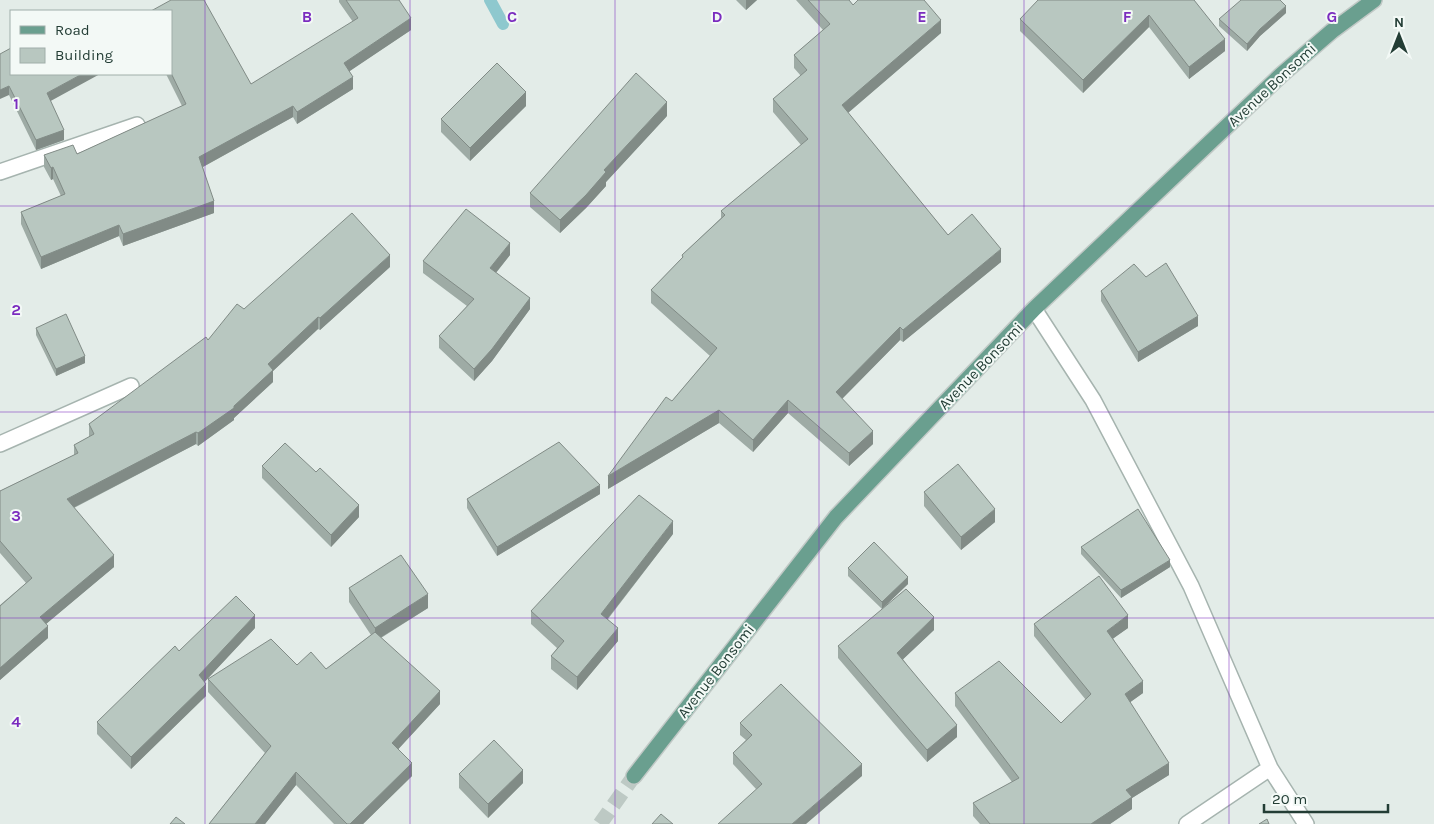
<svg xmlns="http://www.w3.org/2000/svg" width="1434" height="824" font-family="Karla,sans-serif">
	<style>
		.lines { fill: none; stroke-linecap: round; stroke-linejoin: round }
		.stream { stroke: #8ec8ce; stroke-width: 12 }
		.primary-tunnel { stroke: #bdc9c4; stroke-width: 15; stroke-dasharray: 15 8; stroke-linecap: butt }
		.street-casing { stroke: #a6b4af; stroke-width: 18 }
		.primary-casing { stroke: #c1c9c6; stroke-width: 18 }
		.street { stroke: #fff; stroke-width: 15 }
		.primary { stroke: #6a9f8f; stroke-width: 15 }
		.wall { fill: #9eaba5 }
		.shaded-wall { fill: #818b86 }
		.building { fill: #b8c7c0; stroke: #818b86 }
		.grid { fill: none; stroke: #7b2cbf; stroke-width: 1; stroke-opacity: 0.55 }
		.labels { text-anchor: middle; stroke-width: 4; stroke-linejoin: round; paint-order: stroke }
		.street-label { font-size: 15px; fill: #233d35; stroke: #f3f9f6 }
		.grid-label { font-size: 16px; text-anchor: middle; font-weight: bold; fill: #7b2cbf; stroke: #f3f9f6; stroke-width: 4; stroke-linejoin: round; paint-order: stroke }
	</style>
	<rect width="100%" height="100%" fill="#e3ece8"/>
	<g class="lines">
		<!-- stream -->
		<path class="stream" d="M490,0l13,24"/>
		<!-- primary-tunnel -->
		<path class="primary-tunnel" d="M600,824l34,-48"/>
		<defs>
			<path id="street" d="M0,172l137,-47
				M1034,309l59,91 98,186 79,182 36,56
				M0,444l131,-58
				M1187,824l83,-56"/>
			<path id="primary" d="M634,776l202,-259 198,-208 247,-234 51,-44 42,-31"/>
		</defs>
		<!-- street casing -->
		<use href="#street" class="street-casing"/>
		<!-- primary casing -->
		<use href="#primary" class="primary-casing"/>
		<!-- street -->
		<use href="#street" class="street"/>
		<!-- primary -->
		<use href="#primary" class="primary"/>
	</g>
	<!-- wall -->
	<path class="wall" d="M339,0h60l12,30 -62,41 4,18 -56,35 -4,-7 -90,50 11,46 -91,33 -4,-10 -78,33 -20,-45v-12l40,-16 -8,-17 -2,1 -7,-13v-12l33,-1 105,-48 -16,-32h5v-63l80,73 102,-62 -14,-20z
		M736,0h21l-11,10z
		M796,0h53l4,5 88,28 -93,80 100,122 53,27 -98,80 -3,-2 -58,59 31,45 -24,22 -61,-53 -35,39 -34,-29 -111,66 64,-88 38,-45 -59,-53v-13l31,-32v-3l39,-37v-7l80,-66 -28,-33v-13l28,-23 -7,-8v-13l29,-25z
		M1194,0l31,51 -36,28 -40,-52 -66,66 -63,-62v-12z
		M1286,13l-26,23 -13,15 -28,-25v-7z
		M0,54l50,47 14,39 -28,10 -27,-55z
		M526,106l-56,55 -29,-29v-13z
		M667,116l-61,66v4l-20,22 -26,25 -30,-26v-14z
		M510,255l-14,18 34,36 -38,52 -18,20 -35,-33v-12l28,-30 -44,-33v-12z
		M390,267l-70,63 -2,-1 -45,42v11l-39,36v2l-36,26 -2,-2 -122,64 40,59 -68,57 2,14 -48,42v-75l26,-22 -26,-30v-62l74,-36v-10l15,-8v-13l119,-84 36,-31z
		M1146,277l52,49 -60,36 -37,-61v-10z
		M36,328l49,35 -29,13 -20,-41z
		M262,466l97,51 -28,30 -69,-69z
		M924,492l71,30 -34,28 -37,-44z
		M600,494l-103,62 -30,-48v-9z
		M673,534l-65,85 10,22 -41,49 -26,-21v-13l6,-8 -26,-24v-13z
		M1081,547l89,20 -49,31 -40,-44z
		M848,568l60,16 -26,25 -34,-33z
		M349,588l79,20 -47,30 59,66 -42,45 14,27 -49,48h-29l-38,-39 -31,39h-56l56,-71 -57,-61v-13l89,-14 29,4 45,-34 -22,-33z
		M1034,624l94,4 -15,10 30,55 -13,9 39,73 -37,23v11l-22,15h-130l-7,-8v-13l39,-21 -57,-76v-13l106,30 25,-23 -52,-64z
		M255,628l-51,54 2,14 -75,73 -34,-35v-12l82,-71z
		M934,630l-31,29 54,78 -30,25 -89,-104v-12z
		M740,723l122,53 -106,13 -23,-25v-11l13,-13 -6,-5z
		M459,774l64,9 -35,35 -29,-30z"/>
	<!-- shaded-wall -->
	<path class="shaded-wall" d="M746,0h11l-11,10z
		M1286,6v7l-26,23 -13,15v-7l13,-15z
		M1149,15v12l-66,66v-13z
		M411,18v12l-67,45v-12z
		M941,20v13l-99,85v-13z
		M1225,39v12l-36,28v-12z
		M82,74h18l-53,29v-10z
		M353,77v12l-56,35v-12z
		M9,86v9l-9,4v-9z
		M526,92v14l-56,55v-13z
		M667,102v14l-61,66v4l-20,22 -26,25v-13l44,-50z
		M293,106v11l-94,52v-12z
		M64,130v10l-28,10v-10z
		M53,167v12l-2,1v-12z
		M214,201v12l-91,33v-12z
		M119,225v11l-78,33v-12z
		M510,243v12l-20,25v-12z
		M1001,249v13l-98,80v-12z
		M390,255v12l-70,63v-12z
		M530,298v11l-38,52 -18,20v-12z
		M1198,316v10l-60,36v-10z
		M318,317v12l-45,42v11l-39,36v2l-36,26v-13l36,-27 34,-42z
		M900,327v13l-64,65v-13z
		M85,356v7l-29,13v-7z
		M788,400v13l-35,39v-12z
		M719,410v13l-111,66v-13z
		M873,431v13l-24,22v-13z
		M196,432v12l-129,67v-12z
		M600,485v9l-103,62v-9z
		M359,505v12l-28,30v-12z
		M995,509v13l-34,28v-13z
		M673,521v13l-72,93v-13z
		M114,555v12l-74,62v-12z
		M1170,560v7l-49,31v-8z
		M908,577v7l-26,25v-7z
		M428,594v14l-53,33v-13z
		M255,615v13l-56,60v-13z
		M1128,615v13l-21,15v-12z
		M934,617v13l-37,35v-12z
		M48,626v12l-48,42v-12z
		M618,628v13l-41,49v-13z
		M1143,681v12l-18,13v-12z
		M206,684v12l-75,73v-12z
		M440,691v13l-48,52v-13z
		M957,725v12l-30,25v-12z
		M412,763v13l-49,48h-13z
		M1169,763v12l-37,23v11l-22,15h-19l35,-34z
		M862,764v12l-56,48h-14z
		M523,770v13l-35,35v-14z
		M296,772v13l-31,39h-10z"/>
	<!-- building -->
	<path class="building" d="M171,0h33l47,84 107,-66 -12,-18h53l12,18 -67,45 9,14 -56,35 -4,-6 -94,51 15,44 -91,33 -4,-9 -78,32 -20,-45 44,-18 -12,-27 -2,1 -7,-13 29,-10 4,9 109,-50 -15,-31v-62h-20z
		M808,0h41l4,5 5,-5h66l17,20 -99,85 106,130 24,-21 29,35 -98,81 -3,-3 -64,65 37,39 -24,22 -61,-53 -35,40 -34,-30 -111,66 58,-79 6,4 45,-53 -66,-58 32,-33 -1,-2 43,-40 -4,-4 87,-72 -35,-40 34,-29 -13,-15 36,-31z
		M1038,0h156l31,39 -36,28 -40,-52 -66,65 -63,-61z
		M1241,0h39l6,6 -26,23 -13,15 -28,-25z
		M11,48v26h71l-35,19 17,37 -28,10 -27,-54 -9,4v-36z
		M497,63l29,29 -56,56 -29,-29z
		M636,73l31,29 -63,68 2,2 -20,23 -26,25 -30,-27z
		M466,209l44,34 -20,25 40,30 -38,51 -18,20 -35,-33 35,-37 -51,-38z
		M352,213l38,42 -70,63 -2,-1 -50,47 5,6 -39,36v2l-36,25 -2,-1 -129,67 47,56 -74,62 8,9 -48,42v-62l32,-28 -32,-37v-50l78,-38 -4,-8 20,-11 -5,-10 117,-87 2,3 29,-36 7,5z
		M1166,263l32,53 -60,36 -37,-61 33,-27 12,13z
		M66,314l19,42 -29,13 -20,-41z
		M559,442l41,43 -103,62 -30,-48z
		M285,443l31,29 4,-4 39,37 -28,30 -69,-69z
		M958,464l37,45 -34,28 -37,-45z
		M639,495l34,26 -72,93 17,14 -41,49 -26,-21 13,-15 -33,-30z
		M1138,509l32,51 -49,30 -40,-43z
		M874,542l34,35 -26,25 -34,-34z
		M401,555l27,39 -53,34 -26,-40z
		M1099,576l29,39 -21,16 36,50 -18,13 44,69 -43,27 6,7 -41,27h-101l-17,-21 46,-25 -64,-85 44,-32 62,62 30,-29 -57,-70z
		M906,589l28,28 -37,36 60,72 -30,25 -89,-104z
		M236,596l19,19 -56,60 7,9 -75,73 -34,-35 78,-76 4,5z
		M375,632l65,59 -48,52 20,20 -62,61h-3l-51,-52 -41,52h-46l62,-78 -63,-67 63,-40 26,26 14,-13 15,17z
		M781,684l81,80 -70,60h-74l44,-40 -29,-31 19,-18 -12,-12z
		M494,740l29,30 -35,34 -29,-30z
		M661,814l12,10h-21z
		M176,817l9,7h-15z
		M1267,819l2,5h-10z"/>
	<!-- grid -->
	<path class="grid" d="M205,0v824M410,0v824M615,0v824M819,0v824M1024,0v824M1229,0v824M0,206h1434M0,412h1434M0,618h1434"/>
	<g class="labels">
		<!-- street labels -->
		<g class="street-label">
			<text transform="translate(1272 85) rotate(-43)" y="5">Avenue Bonsomi</text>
			<text transform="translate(981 366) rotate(-46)" y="5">Avenue Bonsomi</text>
			<text transform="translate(716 671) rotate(-52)" y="5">Avenue Bonsomi</text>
		</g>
	</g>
	<g class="grid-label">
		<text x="307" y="22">B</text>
		<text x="512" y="22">C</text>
		<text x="717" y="22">D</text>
		<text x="922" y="22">E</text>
		<text x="1127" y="22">F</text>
		<text x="1332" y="22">G</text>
		<text x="16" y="109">1</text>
		<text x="16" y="315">2</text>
		<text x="16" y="521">3</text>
		<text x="16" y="727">4</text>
	</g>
	<!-- legend -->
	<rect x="10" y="10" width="162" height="65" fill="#f3f9f6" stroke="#a0aea9"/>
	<rect x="20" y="26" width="25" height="8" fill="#6a9f8f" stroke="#a0aea9"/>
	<text x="55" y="35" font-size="15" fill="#233d35">Road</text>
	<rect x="20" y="48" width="25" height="15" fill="#b8c7c0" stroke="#a0aea9"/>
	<text x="55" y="60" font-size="15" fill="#233d35">Building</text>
	<!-- north arrow -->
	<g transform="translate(1399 35)" stroke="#f3f9f6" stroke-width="4" paint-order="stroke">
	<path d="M0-4L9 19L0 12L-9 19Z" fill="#233d35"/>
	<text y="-8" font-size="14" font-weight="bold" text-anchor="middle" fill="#233d35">N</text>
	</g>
	<!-- scale -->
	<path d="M1264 804v8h124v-8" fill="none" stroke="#233d35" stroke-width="2.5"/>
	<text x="1272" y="804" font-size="15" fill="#233d35" stroke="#f3f9f6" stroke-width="4" paint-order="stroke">20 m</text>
</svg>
